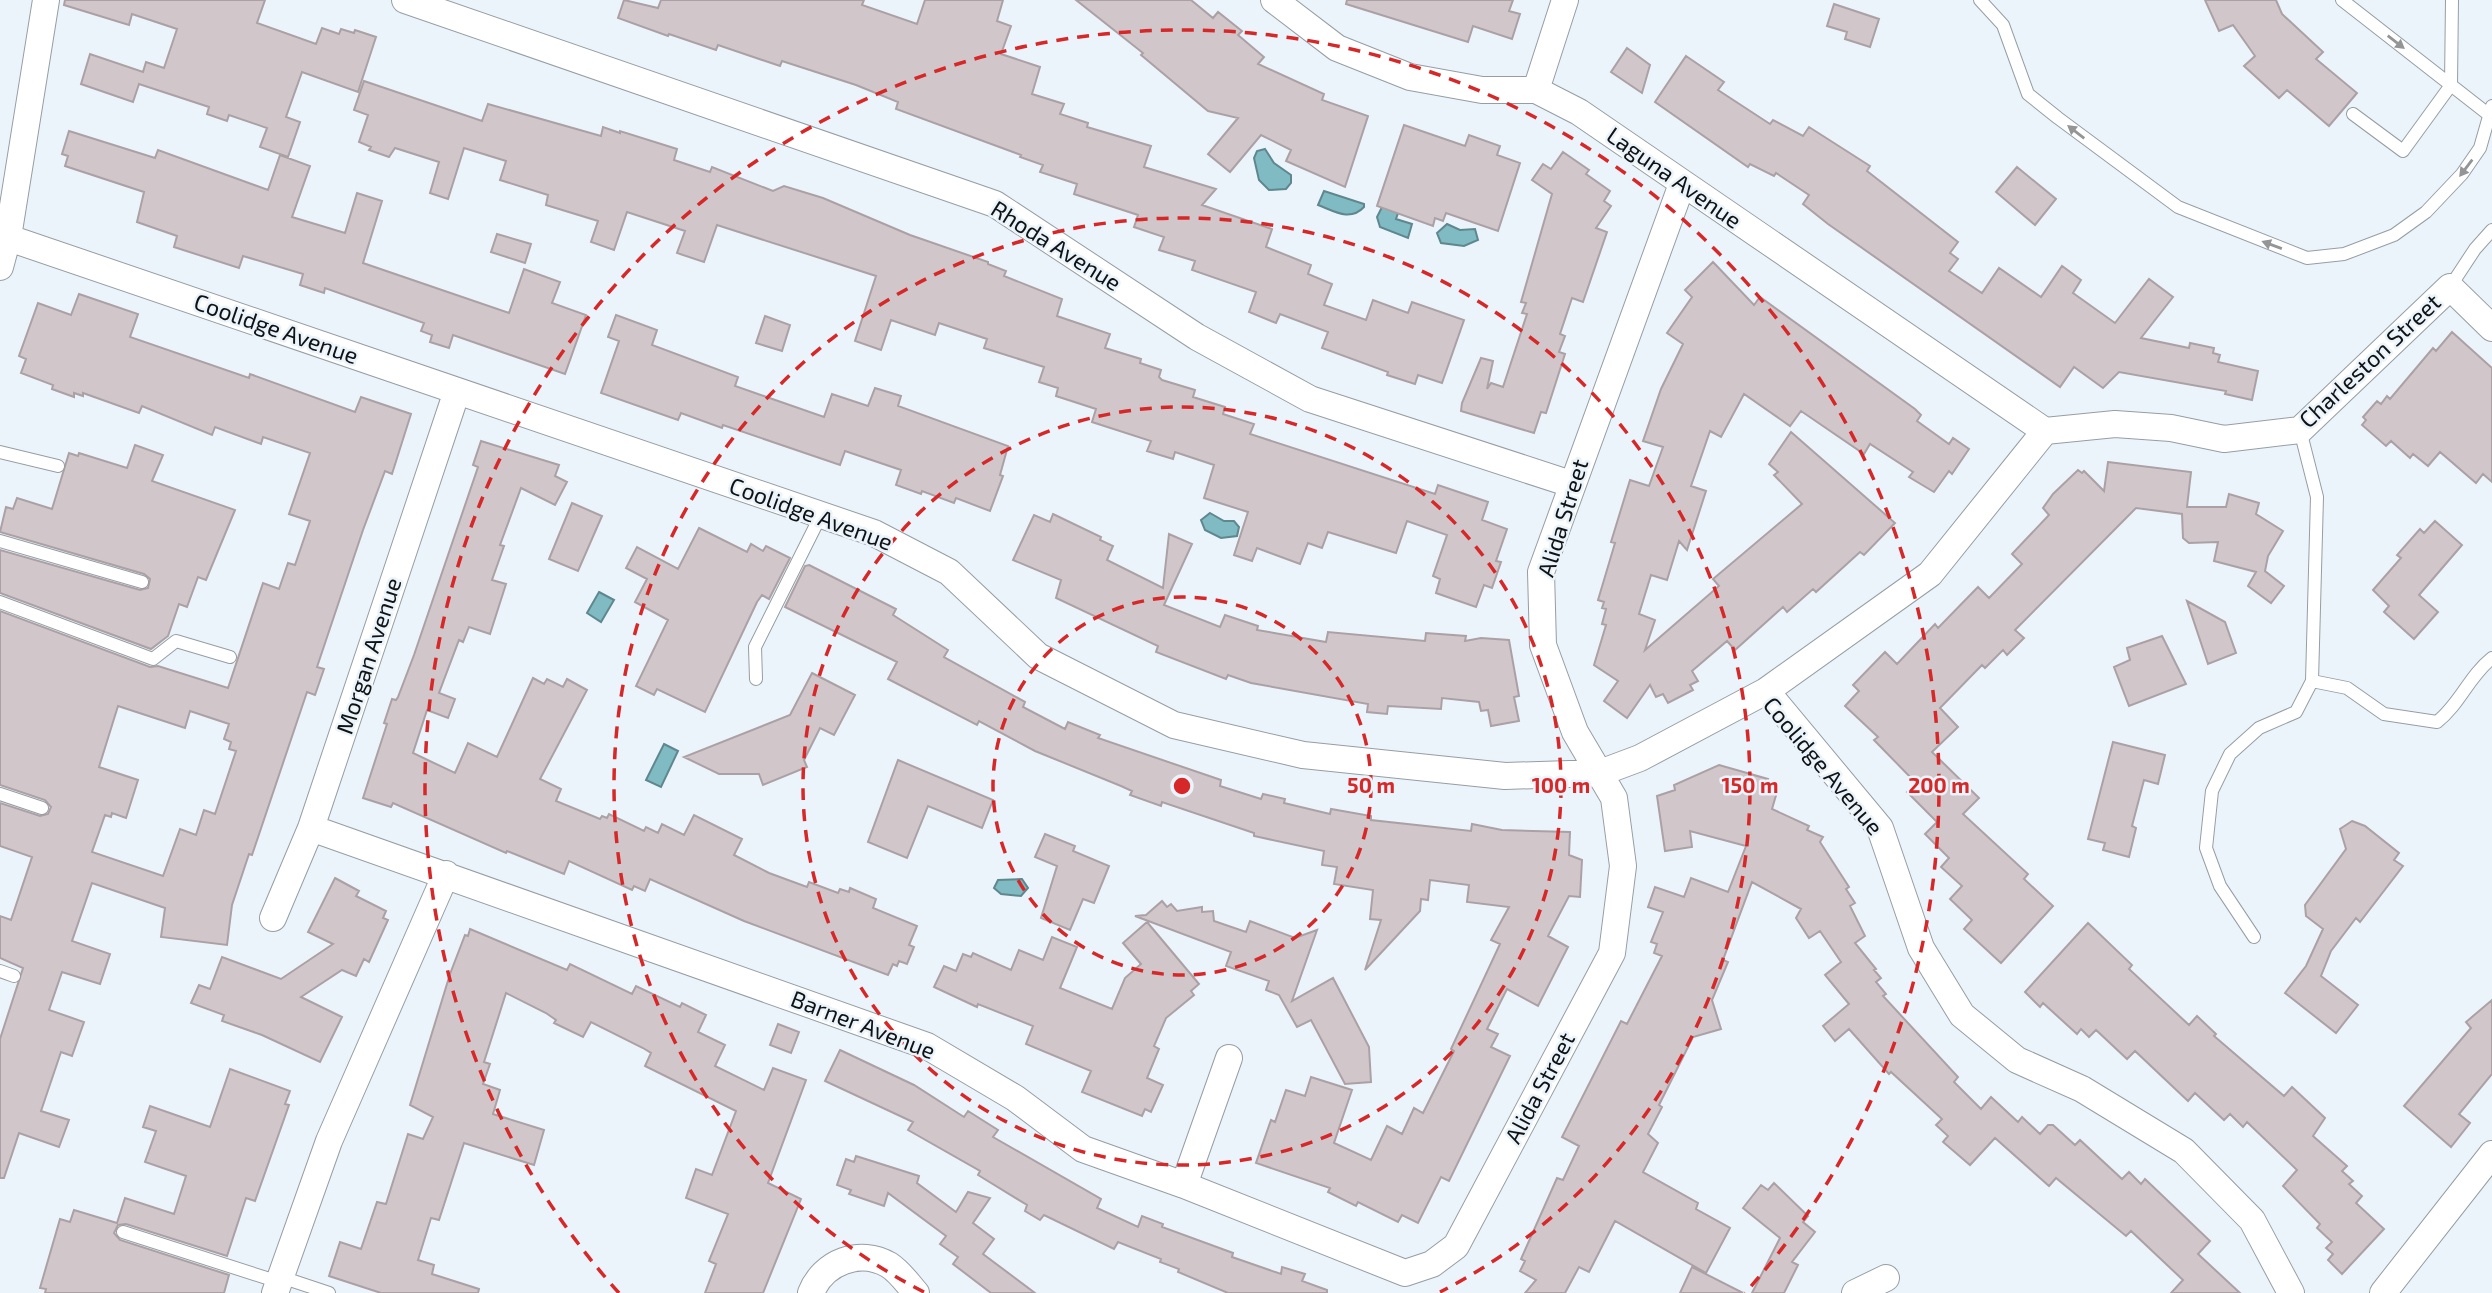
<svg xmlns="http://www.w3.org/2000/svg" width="2492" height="1293" font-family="'Exo 2',sans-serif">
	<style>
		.water { fill: #80bac2; stroke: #5e888e; stroke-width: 2 }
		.building { fill: #d1c6ca; stroke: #aba1a5; stroke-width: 2; fill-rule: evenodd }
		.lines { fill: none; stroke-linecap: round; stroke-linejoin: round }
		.service-casing { stroke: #969ea4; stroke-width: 14 }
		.minor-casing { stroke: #969ea4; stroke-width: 28 }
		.service { stroke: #fff; stroke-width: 12 }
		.minor { stroke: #fff; stroke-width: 26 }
		.oneway { fill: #939596 }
		.ring { fill: none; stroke: #d62828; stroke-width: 3.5; stroke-dasharray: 12 9 }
		.labels { text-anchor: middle; stroke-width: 5; stroke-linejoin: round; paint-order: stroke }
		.street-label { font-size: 23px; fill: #101315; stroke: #ecf4fb }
		.centre { fill: #d62828; stroke: #ecf4fb; stroke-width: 3.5 }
		.ring-label { font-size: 21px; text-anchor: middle; font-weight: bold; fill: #d62828; stroke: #ecf4fb; stroke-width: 5; stroke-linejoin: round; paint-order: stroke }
	</style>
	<rect width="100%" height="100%" fill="#ecf4fb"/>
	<!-- water -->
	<path class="water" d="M1265,149l9,14 17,12v8l-5,6 -17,1 -10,-10 -5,-22 3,-7z
		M1324,191l40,13v3c-14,15 -30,4 -46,-2z
		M1382,207l16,6 -2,6 16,5 -4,14 -28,-11 -3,-10z
		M1447,224l13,6 15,-1 3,11 -14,6 -23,-3 -4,-10z
		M1210,513l14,8h10l5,6 -2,9 -16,2 -16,-8 -4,-10z
		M599,592l15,8 -13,22 -14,-9z
		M664,744l14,7 -17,36 -15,-7z
		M1022,879l6,9 -7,8 -20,-2 -7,-6 4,-8z"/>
	<!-- building -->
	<path class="building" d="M65,0h200l-8,23 59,21 6,-16 17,6 2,-5 13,4 1,-3 21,7 -18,55 -56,-20 -16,45 14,5 -12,35 -28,-10 7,-19 -38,-13 -2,6 -20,-7 2,-7 -70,-23 -6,18 -52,-18 9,-30 53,18 3,-10 18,6 13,-39 -45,-15 -3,11 -65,-20z
		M624,0l34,8 3,-8h203l-2,5 55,19 8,-24h78l-6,21 14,5 -10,28 39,13 -8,27 32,10 -4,10 28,9 -1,4 64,19 -7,21 72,22 -14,16 70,24 -6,18 45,18 -3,9 24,10 -8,21 42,15 7,-20 35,13 4,-11 52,18 -22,63 -24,-8 -3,9 -28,-9 1,-3 -66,-24 6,-16 -48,-18 -4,9 -27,-11 7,-20 -64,-22 3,-9 -36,-11 5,-13 -30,-10 4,-12 -64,-21 3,-10 -37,-12 3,-7 -23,-8 1,-2 -125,-46 2,-7 -42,-17 -74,-24 -2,5 -62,-21 -2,5 -47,-16 -1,2 -50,-18z
		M1076,0h115l22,18 5,-6 24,19 -4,4 26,22 -6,7 66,30 -2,6 46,16 -23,71 -59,-26 5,-11 -30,-15 -31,37 -22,-18 30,-36 -30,-7 -67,-56 2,-2z
		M1347,0h166l-4,11 11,3 -8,25 -39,-13 -5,16 -122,-38z
		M2205,0h71l6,14 41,38 -7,7 41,34 -28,33 -42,-36 -8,8 -35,-32 11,-10 -22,-31 -14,6z
		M1834,4l45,15 -9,28 -25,-8 2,-7 -20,-6z
		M1627,48l23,17 -8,28 -31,-21z
		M1686,56l38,26 -6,8 52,34 3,-4 30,16 6,-9 61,39 -3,5 91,71 -8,11 8,6 -9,12 33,22 17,-25 42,29 21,-31 19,14 -8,13 42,30 34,-44 24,18 -32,41 48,10 1,-5 24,5 -1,5 7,2 -2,7 40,9 -6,29 -27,-6 1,-3 -107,-19 -16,16 -29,-21 -14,20 -232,-163 -25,-20 6,-9 -33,-22 -2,3 -24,-12 -2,3 -93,-65z
		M364,81l118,40 6,-17 113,32 2,-9 17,6v-2l57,18 -3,11 36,12 2,-5 61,24 11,-5 39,12 87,37 78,27v2l18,7 -2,5 58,23 -5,17 53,18 -5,14 36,11 -1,4 21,7 -2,7 3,3 33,10 -2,7 32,10 -2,7 31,10 -4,10 185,60 3,-9 50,17 -6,18 25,9 -11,32 5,1 -9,26 -8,-3 -8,22 -40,-14 4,-14 -7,-3 14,-41 -40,-14 -11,32 -68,-21 -6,16 -14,-5 -8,21 -43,-16 -5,13 -18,-6 14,-43 -44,-14 10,-33 -39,-13 -2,7 -26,-8 4,-10 -59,-19 4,-13 -40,-13 2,-8 -19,-6 5,-15 -60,-19 3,-9 -48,-16 -4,12 -44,-15 -10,30 -26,-9 21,-65 -159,-51 -13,37 -27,-9 8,-22 -58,-19 -13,38 -23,-8 7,-21 -52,-16 2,-10 -48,-15 6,-19 -42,-13 -16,51 -18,-6 9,-31 -44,-14 -6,9 -20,-7 2,-3 -12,-5 9,-27 -14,-5z
		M1404,125l61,21 4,-11 31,11 -3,9 23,8 -22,68 -52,-18 -3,8 -8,-3 -2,8 -56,-20z
		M69,131l86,27 3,-8 110,40 12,-35 30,11 -18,51 53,16 12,-40 25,8 -19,62 146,50 15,-44 36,13 -8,21 34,12 -21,59 -112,-39 -4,13 -19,-6 2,-7 -11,-4 3,-8 -99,-35 -1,5 -24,-8 3,-11 -60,-18 -4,12 -65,-21 3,-11 -40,-14 7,-30 -79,-26 3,-10 -6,-2z
		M1563,152l26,18 -3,4 24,17 -6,10 7,5 -15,22 11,4 -24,70 -11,-4 -12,36 5,2 -6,16 6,2 -19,59 -5,-1 -7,21 -73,-22 1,-8 19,-45 12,3 -6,28 4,-6 12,4 24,-73 -5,-1 4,-10 -5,-1 31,-108 -20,-14 11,-16 8,5z
		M2017,167l39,32 -21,26 -39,-33z
		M497,234l34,10 -6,19 -34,-11z
		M1713,262l41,43 6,-8 155,112 6,6 -4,6 32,23 4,-6 16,11 -17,25 -3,-3 -15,21 -25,-15 4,-5 -43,-28 -6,10 -63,-43 -11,15 -46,-32 -23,43 -11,-6 -19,55 15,5 -19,59 -8,-9 -12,39 -16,-5 -12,39 16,6 -10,30 74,-64 -6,-7 89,-75 -28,-29 4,-3 -9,-8 22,-32 104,91 -31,32 -4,-3 -44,40 -3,-3 -26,23 -4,-5 -48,43 -8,-9 -35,30 6,10 -8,4 3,5 -25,13 -5,-9 -7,3 -6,-12 -23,33 -23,-17 14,-20 -24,-16 12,-40 -4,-1 4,-15 -4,-1 2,-6 -6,-2 17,-57 -4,-1 19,-62 19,6 14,-39 -20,-6 18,-52 22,-45 -16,-11 25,-36 -7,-7z
		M79,294l59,20 -8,23 119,41 1,-4 105,38 6,-15 50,17 -19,60 -7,-3 -22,59 -46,137 7,2 -9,26 -8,-3 -55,163 -3,-1 -17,51 -5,40 -66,-8 4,-29 -73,-25 -20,58 38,13 -10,30 -38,-12 -13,38 35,12 -12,34 -11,-4 -20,59 28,9 -10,27 -40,-14 -15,45h-4v-139l23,-71 -23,-10v-42l11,4 21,-63 -32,-11v-43l40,13 8,-2 3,-7 -6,-7 -45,-15v-174l150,56 8,-1 70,22 35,-105 16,6 9,-26 7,2 15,-44 -21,-7 21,-61 -47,-16 -2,7 -46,-17 -3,8 -70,-29 -3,7 -56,-20v3l-9,-3v4l-22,-8 1,-4 -32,-12 5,-14 -7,-3 19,-53 33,12zM118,706l67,22 5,-17 39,13 -5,15 7,3 -2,7 7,2 -21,63 -11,-4 -8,25 -16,-6 -17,47 -71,-24 13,-37 6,2 1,-4 14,5 12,-38 -39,-13z
		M616,315l41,15 -5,15 86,32 -3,9 89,31 8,-23 36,12 7,-18 26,8 -3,10 110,40 -8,29 3,1 -13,35 -34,-13 -2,5 -32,-12 -1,3 -25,-9 5,-15 -56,-19 -5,14 -117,-40 -1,3 -41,-15 -3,7 -77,-27 18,-52 -11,-4z
		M765,316l25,9 -8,26 -26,-8z
		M2452,332l40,36v114l-9,-8 -7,9 -36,-31 -12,14 -15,-12 -3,4 -19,-17 -5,5 -24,-21 4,-5 -3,-3 14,-16 4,3 6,-8 3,3 43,-51 3,3z
		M481,441l78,24 -4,11 12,6 -12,23 -34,-17 -21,57 4,1 -12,34 14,4 -16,50 -21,-7 -6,15 -4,-2 -20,53 16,6 -7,19 -21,-8 -14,43 42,20 13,-30 29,14 36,-79 11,6 3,-5 16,8 4,-8 20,11 -47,89 21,10 -5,12 44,18 2,-3 5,2 2,-4 35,17 2,-4 12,6 4,-9 22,11 10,-20 48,24 -8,16 35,18 38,14 2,-5 29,11 2,-4 9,3 1,-4 26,11 -3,9 44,18 -8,19 5,2 -7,17 -8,-3 -2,5 -4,-2 -5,11 -144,-54 -94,-42 -5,12 -11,-5 -2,4 -63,-29 -5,13 -57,-23 -1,2 -113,-50 -2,4 -28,-9 24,-74 -3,-1 8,-24 4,1 2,-3 16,-42 64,-188 -5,-2z
		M135,445l28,10 -11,26 83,29 -29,70 -8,-3 -11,30 -8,-3 -11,32 -17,13 -151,-56v-43l140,40 8,-2 2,-9 -6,-5 -144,-42 6,-25 7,2 4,-11 35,11 17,-56 9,3 1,-3 48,15z
		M2108,462l83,10 -4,35h39l3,-13 30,9 -3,11 27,17 -15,25 -3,15 19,15 -13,17 -23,-17 8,-14 -42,-11 4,-19 -29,1 -6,-5 -1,-24 -46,-6 -121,122 9,8 -17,17 -4,-5 -18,18 -3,-3 -42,43 18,19 -26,25 47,46 -16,16 65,60 -4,5 29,27 -52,57 -37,-34 8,-9 -22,-21 12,-13 -21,-19 8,-9 -24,-24 12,-12 -30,-30 9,-9 -42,-43 4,-3 -33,-31 14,-15 -6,-6 32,-33 12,12 38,-40 3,4 40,-41 11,11 33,-34 -10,-10 37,-39 -6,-7 10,-14 25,-24 4,3 2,-2 20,20z
		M572,503l30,13 -24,55 -29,-12z
		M1053,514l48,23 -1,3 13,6 -6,14 56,28 6,-54 23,10 -28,61 56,22 5,-12 33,11 -1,4 69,12 2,-10 97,9 1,-8 40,3 -1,5 16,-3 28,2 10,56 -5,1 5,24 -28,5 -3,-16 -7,1 -2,-9 -37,-4 -1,11 -53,-3 -1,8 -20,-2 1,-8 -117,-21 -23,-8 -2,4 -70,-27 2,-6 -102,-48 5,-18 -48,-20 21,-45 16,7z
		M2435,521l27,24 -43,50 19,17 -24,27 -30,-27 5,-6 -16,-16 28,-32 -4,-3 23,-26 4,4z
		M699,528l48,24 4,-8 12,7 3,-5 24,12 -21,41 -7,-4 -5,7 -52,110 -48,-23 -3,6 -18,-9 32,-66 -33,-18 12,-23 -21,-11 11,-21 41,22z
		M809,565l87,44 -3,6 55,35 -4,7 81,45 -2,5 42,22 3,-7 32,13 -2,3 123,42 -1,6 41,13 2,-5 22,5 -1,4 46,11 1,-5 40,7v4l100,11 1,-7 30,6 68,2 -1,23 13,5 -2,37 -11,-1 -21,40 20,11 -30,59 -31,-17 -20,40 11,5 -7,13 19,9 -61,125 -8,-4 -23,46 -16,-8 -4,7 -40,-20 -2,4 -28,-14 2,-4 -74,-25 15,-43 4,2 11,-32 19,6 6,-19 41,13 -18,53 37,17 16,-34 15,8 12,-26 9,5 31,-62 -3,-2 49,-105 -9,-4 18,-33 -42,-5 2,-17 -39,-5 -2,20 -7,-1 -1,12 -55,59 16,-50 -11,-1 3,-29 -39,-6 3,-17 -15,-2 2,-14 -70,-15v-3l-92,-31 -1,4 -31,-11 2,-4 -11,-5 -86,-35 -56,-30 -2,4 -89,-46 9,-17 -112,-55 20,-41z
		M2187,601l38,21 11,31 -28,11z
		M2162,636l24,48 -57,22 -15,-39 16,-7 -3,-12z
		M812,673l43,22 -21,40 -14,-7 -16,32 3,7 -44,18 -4,-11h-40l-35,-17 106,-42z
		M2113,742l52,13 -7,29 -14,-4 -12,46 4,2 -7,29 -26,-7 2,-7 -17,-4z
		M898,760l95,40 -11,28 -54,-22 -21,52 -39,-16z
		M1719,765l49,14 -3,10 12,3 -5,17 37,17 -2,4 16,7 -3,5 29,45 -3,2 9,14 -5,3 15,30 -10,7 21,26 -2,1 7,8 -5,4 10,12 -3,2 75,81 -4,5 27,27 10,-12 27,25 4,-5 18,17 8,-9h5l22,20 5,-5 42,39 7,-7 12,12 4,-5 65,62 -12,13 42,39h-69l12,-13 -52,-49 -5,5 -70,-58 -7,8 -54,-48 -25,27 -27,-23 5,-6 -12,-11 6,-6 -51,-47 -2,2 -40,-45 -14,12 -12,-15 26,-22 -24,-29 16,-13 -21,-31 -11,7 -13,-20 5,-9 -49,-27 -29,78 5,2 -16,38 9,29 -28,8 -34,68 3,2 -14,27 10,9 -15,29 55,31 -2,6 34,19 -24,45 -91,-52 -26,51 -10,-5 -14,26h-40l11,-13 -16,-9 5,-10 -4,-2 36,-81 6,2 16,-34 -17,-9 59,-116 6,3 35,-68 -8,-3 3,-9 -6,-2 12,-30 -15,-5 7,-20 29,10 7,-19 37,14 18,-46 -56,-15 2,16 -27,4 -8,-55 18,-6 -1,-5z
		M2352,821l13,5 34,27 -5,7 9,6 -43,56 -4,-4 -25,33 -10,25 37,29 -22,28 -51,-40 21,-27 17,-37 -17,-13 -1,-11 41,-56 -6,-20z
		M1045,834l30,12 -2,5 36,15 -15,37 -11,-4 -13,31 -29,-12 16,-52 -22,-9z
		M335,878l24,13 -3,5 30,15 -3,7 5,2 -19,42 -5,-3 -8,17 -14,-6 -41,27 41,20 -22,45 -58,-27 -40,-14 2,-6 -33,-12 8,-18 11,4 12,-32 59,22 52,-35 -25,-12z
		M1162,901l5,6 4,-3 6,7 25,-4v5l11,-1 1,10 32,11 4,-11 45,17 22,-8 -25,71 41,-23 36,69 2,35 -26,2 -34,-64 -14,7 -18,-32 -13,-5 3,-9 -43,-15 5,-14 -96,-36 11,-1z
		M1147,922l52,62 -8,7 3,4 -28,23 -12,28 5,3 -12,29 16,7 -12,27 -6,-3 -3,7 -60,-24 9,-21 -65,-27 7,-18 -55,-22 -1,3 -43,-20 10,-21 12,5 7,-17 8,3 2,-4 38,17 8,-20 24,10 9,-23 25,10 -17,41 52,21 13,-31 16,-14 -18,-21z
		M2088,923l44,42 -3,4 60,56 8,-9 19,18 -2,2 70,60 8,-9 33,31 -12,18 34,30 -5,5 11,10 -4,3 13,12 -6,7 28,26 -42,45 -14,-14 5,-6 -7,-6 6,-6 -15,-14 3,-4 -37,-38 14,-16 -50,-48 -4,5 -13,-13 -6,6 -29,-27 -7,8 -53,-50 -8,8 -31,-29 -7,7 -8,-8 -4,5 -34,-31 -3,4 -15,-15z
		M470,929l97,41 3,-6 62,30 4,-8 44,21 2,-4 24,12 -8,17 27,13 -10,21 49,24 9,-22 33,12 -38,103 33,16 -38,94h-58l11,-29 -7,-3 19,-47 -42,-16 10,-29 16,6 24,-64 -91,-45 6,-13 -8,-5 -52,-26 -8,15 -29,-14 2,-3 -10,-7 -40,-20 -22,69 6,2 -7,20 17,6 -7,24 51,16 -10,35 -70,-22 -25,77 -8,-2 -13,42 16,5 -2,9 47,15 -1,4h-97l-52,-17 11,-34 21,7 16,-47 9,2 22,-70 15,5 10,-22 -23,-12 40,-131 15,-39 3,1z
		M2492,1000v74l-33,40 11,9 -19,24 -47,-41 67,-78 -5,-6z
		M778,1024l21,8 -8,21 -21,-8z
		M840,1050l74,35 50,32 4,-6 30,19 -5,7 108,62 -4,9 41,19 4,-11 21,8 -1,3 71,26 -1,4 49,17 1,-7 23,7 -3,7 25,9v3h-99l-50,-21 1,-3 -19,-7 1,-3 -43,-17 -4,7 -70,-34 -4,5 -15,-9 2,-6 -49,-30 2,-4 -72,-41 5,-8 -88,-41z
		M230,1069l60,22 -5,13 4,1 -34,96 -9,-3 -19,58 -101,-32 -8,1 -4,8 6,7 109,35 -5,18h-179l1,-4 -6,-1 20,-69 10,3 4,-12 43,13 8,-25 49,16 12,-38 -41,-14 11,-31 -13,-4 7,-21 60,21z
		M856,1156l63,20 -2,7 39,29 12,-20 22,6 -17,25 21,16 -11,15 52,39h-44l-38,-29 5,-7 -18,-13 6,-8 -58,-43 -4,13 -35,-12 2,-4 -14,-5 9,-26 8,3z
		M1774,1183l34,33 -5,6 12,10 -23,30 6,3 -14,28h-32l28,-55 -37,-30 18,-23 7,5z
		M1692,1267l51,26h-63z"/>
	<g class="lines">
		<defs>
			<path id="service" d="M1980,0l23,25 25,69 30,24 120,89 129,51 37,-4 50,-19 32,-23 36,-38 18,-26 12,-42
				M2342,0l146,114
				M2353,114l50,37 48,-66 1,-85
				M2450,287l25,-38 17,-19
				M0,452l58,14
				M0,541l142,41
				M0,602l153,57 23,-18 54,16
				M756,679l-1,-32 66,-132
				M2312,681l35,7 37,26 53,8c23,-18 32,-46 55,-64
				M0,794l42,14
				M2254,937l-34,-51 -14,-38 6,-57 18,-37 29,-26 37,-16 16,-31 5,-184 -17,-67
				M0,971l14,5
				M123,1232l156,50
				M281,1277l48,16"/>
			<path id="minor" d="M405,0l590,204 202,133 113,62 261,85
				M1274,0l63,48 73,29 72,13h54l43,22 466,319
				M1536,90l29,-90
				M0,235l874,298 75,39 89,84 136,69 129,30 202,21 95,-3 40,-15 126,-67 164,-117 115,-143 70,-7 56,4 53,11 76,-9 150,-143 42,41
				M0,267l8,-30 38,-237
				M1766,691l114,137 41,120 41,67 55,45 65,29 102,62 68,69 39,73
				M311,828l616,218 88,52 68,51 101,36 221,88 27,-9 24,-18 156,-293 11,-87 -9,-68 -39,-66 -32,-87 -2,-73 141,-388
				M273,918l38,-90 146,-437
				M1184,1185l45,-127
				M275,1293l54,-152 117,-267
				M811,1293c12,-31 49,-45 78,-28 11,7 19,19 27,28
				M1855,1293l31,-15
				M2383,1293l109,-139"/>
		</defs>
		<!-- service casing -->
		<use href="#service" class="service-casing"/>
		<!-- minor casing -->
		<use href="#minor" class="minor-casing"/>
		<!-- service -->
		<use href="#service" class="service"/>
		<!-- minor -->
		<use href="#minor" class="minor"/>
	</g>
	<!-- one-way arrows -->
	<defs><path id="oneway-solid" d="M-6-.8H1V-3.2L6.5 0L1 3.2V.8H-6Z" transform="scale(1.75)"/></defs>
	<g class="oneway">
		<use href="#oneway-solid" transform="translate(2396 42) rotate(38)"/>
		<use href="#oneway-solid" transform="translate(2076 132) rotate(-142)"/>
		<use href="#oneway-solid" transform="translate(2466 168) rotate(127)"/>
		<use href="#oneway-solid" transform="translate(2272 245) rotate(-160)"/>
	</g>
	<!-- distance rings -->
	<g class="ring">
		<circle cx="1182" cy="786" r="189"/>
		<circle cx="1182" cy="786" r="379"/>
		<path d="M924 1292A568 568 0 1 1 1440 1292"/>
		<path d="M619 1293A757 757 0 1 1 1745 1293"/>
	</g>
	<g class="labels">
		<!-- street labels -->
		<g class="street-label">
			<text transform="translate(1674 178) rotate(35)" y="8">Laguna Avenue</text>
			<text transform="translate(1056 246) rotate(32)" y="8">Rhoda Avenue</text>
			<text transform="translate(276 329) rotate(19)" y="8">Coolidge Avenue</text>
			<text transform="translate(2370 361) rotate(-43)" y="8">Charleston Street</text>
			<text transform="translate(811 514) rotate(20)" y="8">Coolidge Avenue</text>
			<text transform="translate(1563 518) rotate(-73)" y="8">Alida Street</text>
			<text transform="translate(369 656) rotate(-72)" y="8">Morgan Avenue</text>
			<text transform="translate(1823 766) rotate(50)" y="8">Coolidge Avenue</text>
			<text transform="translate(863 1025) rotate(21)" y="8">Barner Avenue</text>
			<text transform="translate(1540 1088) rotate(-62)" y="8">Alida Street</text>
		</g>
	</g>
	<circle cx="1182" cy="786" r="10" class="centre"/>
	<g class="ring-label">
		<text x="1371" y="793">50 m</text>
		<text x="1561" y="793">100 m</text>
		<text x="1750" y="793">150 m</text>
		<text x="1939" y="793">200 m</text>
	</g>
</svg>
